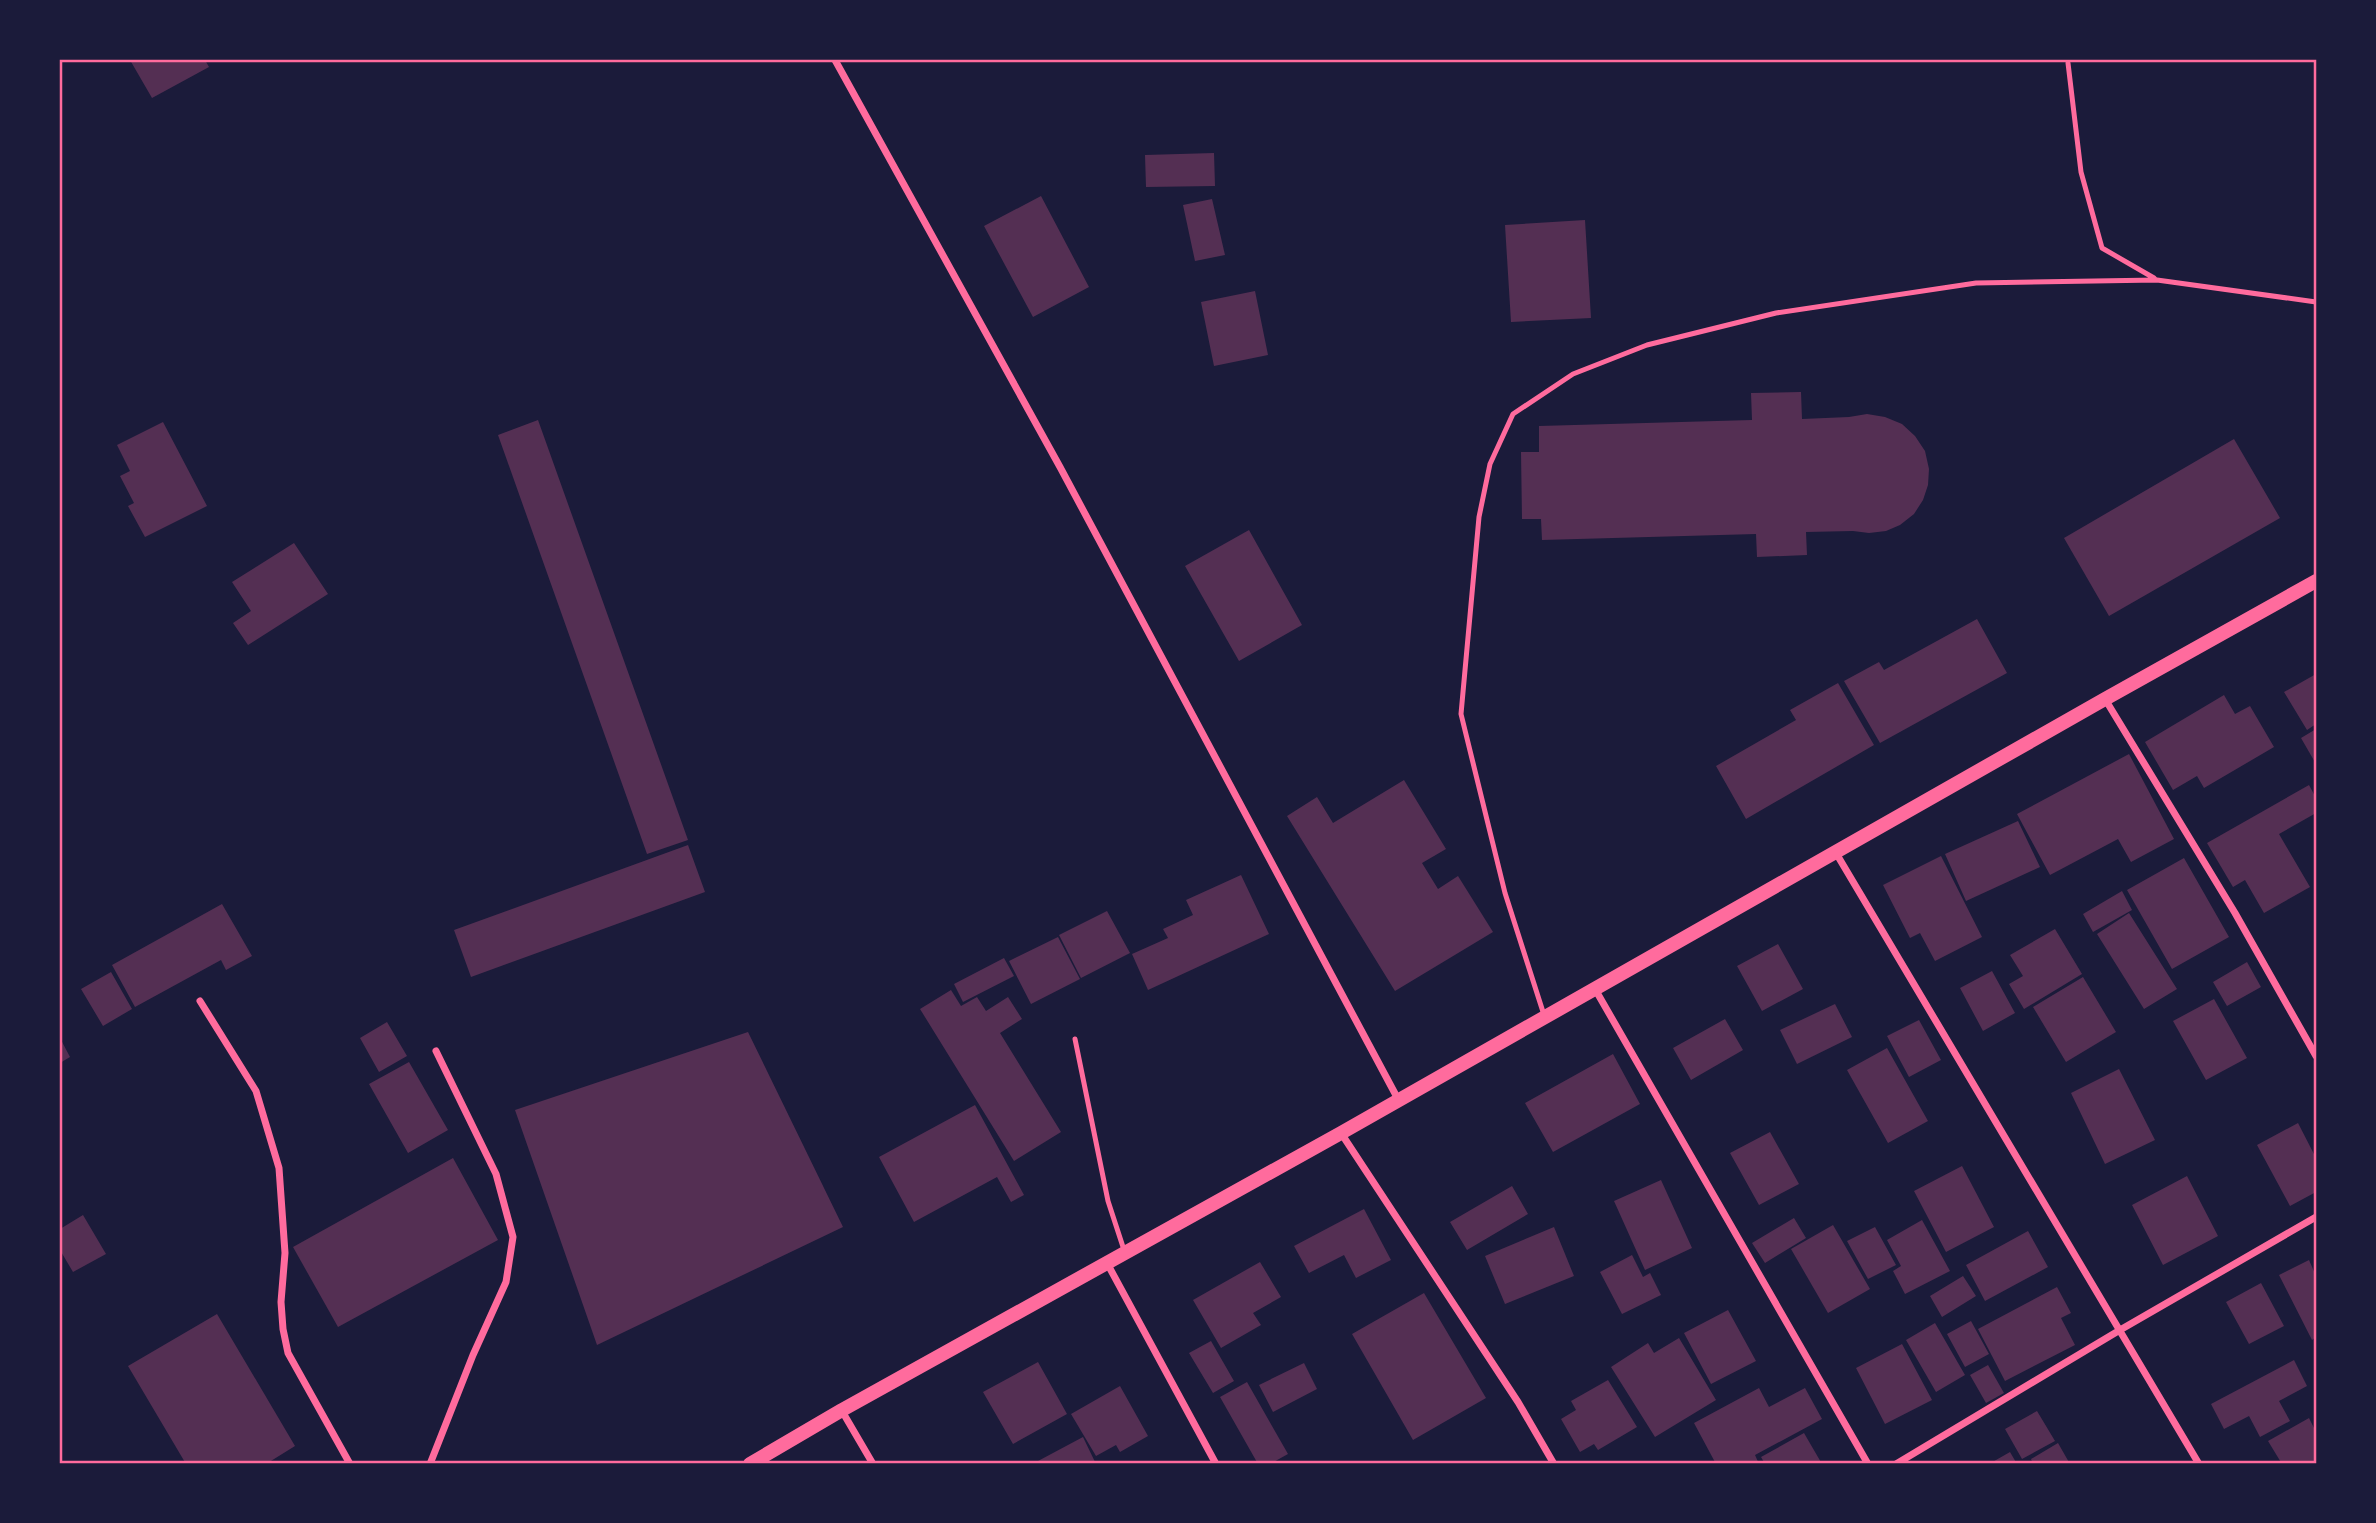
<svg xmlns="http://www.w3.org/2000/svg" width="2376" height="1523" font-family="Spectral,serif">
	<style>
		.building { fill: #542f53 }
		.lines { fill: none; stroke-linecap: round; stroke-linejoin: round }
		.service { stroke: #ff6b9d; stroke-width: 5 }
		.minor { stroke: #ff6b9d; stroke-width: 7 }
		.secondary { stroke: #ff6b9d; stroke-width: 14 }
		.neatline { fill: none; stroke: #ff6b9d; stroke-width: 2.5 }
	</style>
	<rect width="100%" height="100%" fill="#1b1b3a"/>
	<!-- building -->
	<path class="building" d="M130,60h75l4,7 -57,31z
		M1214,153l1,33 -69,1 -1,-32z
		M1041,196l48,91 -56,30 -49,-91z
		M1212,199l13,56 -30,6 -12,-56z
		M1585,220l6,98 -80,4 -6,-97z
		M1255,291l13,64 -54,11 -13,-64z
		M1801,392l1,27 47,-2 18,-3 18,3 17,7 13,12 10,15 4,18 -1,16 -5,15 -9,14 -14,11 -14,6 -17,2 -16,-2 -47,1 1,23 -50,2 -1,-23 -214,6 -1,-21h-19l-1,-67h18v-26l213,-6 -1,-27z
		M538,420l150,420 -41,14 -149,-419z
		M163,422l44,84 -62,31 -17,-31 6,-3 -14,-27 10,-5 -13,-26z
		M2234,439l46,79 -171,98 -45,-78z
		M1249,530l53,95 -63,36 -54,-95z
		M294,543l34,51 -80,51 -15,-22 18,-12 -19,-29z
		M1977,619l30,54 -127,70 -36,-62 35,-19 5,8z
		M2316,674v50l-9,6 -23,-38z
		M1838,683l36,62 -128,74 -30,-53 80,-46 -6,-10z
		M2224,695l11,19 15,-8 24,41 -70,41 -7,-12 -24,14 -28,-48z
		M2316,729v35l-15,-26z
		M2129,754l45,85 -43,23 -13,-23 -68,36 -33,-61z
		M1404,780l42,69 -24,14 16,26 20,-13 35,56 -98,59 -108,-175 30,-19 16,26z
		M2309,785l7,13v15l-37,21 31,53 -46,26 -19,-33 -12,7 -26,-44z
		M2018,821l22,46 -74,34 -21,-47z
		M688,845l17,47 -234,85 -17,-47z
		M1941,856l41,81 -47,24 -15,-28 -10,5 -27,-53z
		M2184,858l45,79 -57,32 -45,-79z
		M1241,875l28,59 -121,56 -16,-36 36,-16 -5,-9 30,-14 -7,-15z
		M2122,891l10,19 -39,22 -10,-18z
		M222,904l30,52 -26,14 -5,-10 -86,47 -23,-42z
		M1107,911l23,42 -49,25 -22,-43z
		M2129,913l48,76 -33,20 -47,-75z
		M2055,929l27,45 -58,35 -15,-25 14,-8 -13,-21z
		M1058,937l22,42 -49,25 -22,-43z
		M1778,944l25,45 -41,22 -25,-45z
		M1004,958l10,18 -51,26 -9,-18z
		M2247,962l14,25 -34,19 -14,-24z
		M1992,971l23,42 -32,18 -23,-43z
		M111,972l21,37 -29,17 -22,-37z
		M2083,977l33,55 -50,30 -33,-55z
		M951,990l10,16 16,-9 9,14 22,-14 14,22 -22,14 61,99 -47,29 -94,-152z
		M2214,999l33,59 -41,22 -33,-59z
		M1835,1004l17,33 -55,27 -17,-34z
		M1725,1019l18,31 -52,30 -18,-32z
		M1919,1020l22,40 -32,17 -22,-41z
		M387,1022l20,34 -28,16 -19,-34z
		M748,1032l95,195 -246,118 -82,-235z
		M60,1038l10,19 -10,6z
		M1887,1048l41,73 -40,22 -41,-73z
		M1613,1054l27,50 -87,48 -28,-49z
		M409,1062l39,68 -40,23 -39,-69z
		M2119,1069l36,71 -50,24 -34,-71z
		M975,1105l49,90 -13,7 -14,-25 -83,45 -35,-65z
		M2298,1123l18,35v34l-26,14 -33,-61z
		M1770,1132l29,52 -40,21 -29,-52z
		M453,1158l45,82 -160,87 -45,-80z
		M1962,1166l32,61 -48,25 -32,-61z
		M2187,1176l31,60 -55,29 -31,-60z
		M1661,1180l31,68 -47,22 -31,-69z
		M1512,1186l16,28 -61,36 -17,-28z
		M1364,1209l27,51 -35,18 -12,-23 -35,18 -15,-27z
		M83,1215l23,39 -33,18 -13,-22v-21z
		M1794,1218l12,20 -41,25 -13,-20z
		M1922,1220l28,51 -45,23 -12,-23 8,-5 -14,-26z
		M1833,1225l37,64 -42,24 -37,-64z
		M1554,1227l20,49 -69,28 -20,-48z
		M1875,1227l21,38 -28,14 -21,-38z
		M2028,1231l20,36 -63,34 -19,-36z
		M1632,1255l11,22 7,-4 11,22 -39,19 -22,-42z
		M2309,1260l7,16v61l-4,3 -33,-65z
		M1260,1262l21,35 -28,16 8,12 -40,23 -28,-48z
		M1963,1276l13,20 -34,21 -12,-21z
		M2261,1283l23,43 -35,18 -23,-42z
		M2057,1287l14,26 -10,5 14,27 -70,36 -27,-52z
		M1424,1293l62,105 -73,42 -61,-106z
		M1728,1310l28,51 -45,23 -27,-51z
		M217,1314l78,132 -29,18h-80l-58,-98z
		M1971,1321l18,33 -24,13 -18,-33z
		M1935,1323l30,52 -29,17 -30,-52z
		M1679,1338l37,62 -61,37 -44,-70 37,-24 6,10z
		M1211,1341l23,40 -21,12 -24,-40z
		M1902,1344l30,56 -47,24 -29,-56z
		M2294,1360l13,26 -28,15 11,20 -30,16 -11,-21 -25,13 -13,-25z
		M1038,1362l29,52 -54,30 -30,-52z
		M1304,1363l13,26 -44,23 -14,-27z
		M1988,1365l16,28 -18,10 -16,-28z
		M1608,1380l29,47 -39,23 -4,-6 -14,8 -19,-33 15,-9 -5,-9z
		M1247,1382l41,72 -18,10h-12l-38,-67z
		M1120,1386l28,50 -28,16 -4,-7 -20,11 -25,-42z
		M1759,1388l10,19 36,-19 17,31 -67,36 4,9h-43l-22,-41z
		M2037,1411l18,30 -33,18 -17,-30z
		M2309,1418l7,14v32h-34l-14,-23z
		M1804,1433l18,31h-57l-4,-7z
		M1083,1437l13,27h-57l-1,-3z
		M2058,1443l12,21h-37l-2,-5z
		M2010,1452l7,12h-28z"/>
	<g class="lines">
		<!-- service -->
		<path class="service" d="M2068,63l13,109 21,76 52,30
			M1544,1015l-39,-122 -44,-179 18,-197 11,-53 23,-50 60,-40 74,-29 129,-32 200,-30 181,-3 159,22
			M1075,1039l33,162 16,49"/>
		<!-- minor -->
		<path class="minor" d="M835,60l225,407 339,634
			M2105,699l130,214 81,143
			M1836,853l363,611
			M1595,989l273,475
			M200,1001l56,90 23,77 6,85 -4,49 2,27 5,24 62,111
			M1341,1133l177,269 36,62
			M1107,1263l109,201
			M842,1411l31,53
			M430,1464l43,-109 33,-73 7,-45 -17,-63 -60,-123
			M1896,1464l224,-134 196,-113"/>
		<!-- secondary -->
		<path class="secondary" d="M750,1464l92,-54 499,-277 764,-434 211,-118"/>
	</g>
	<!-- border -->
	<rect width="2376" height="1523" fill="none" stroke="#1b1b3a" stroke-width="122"/>
	<rect x="61" y="61" width="2254" height="1401" class="neatline"/>
</svg>
